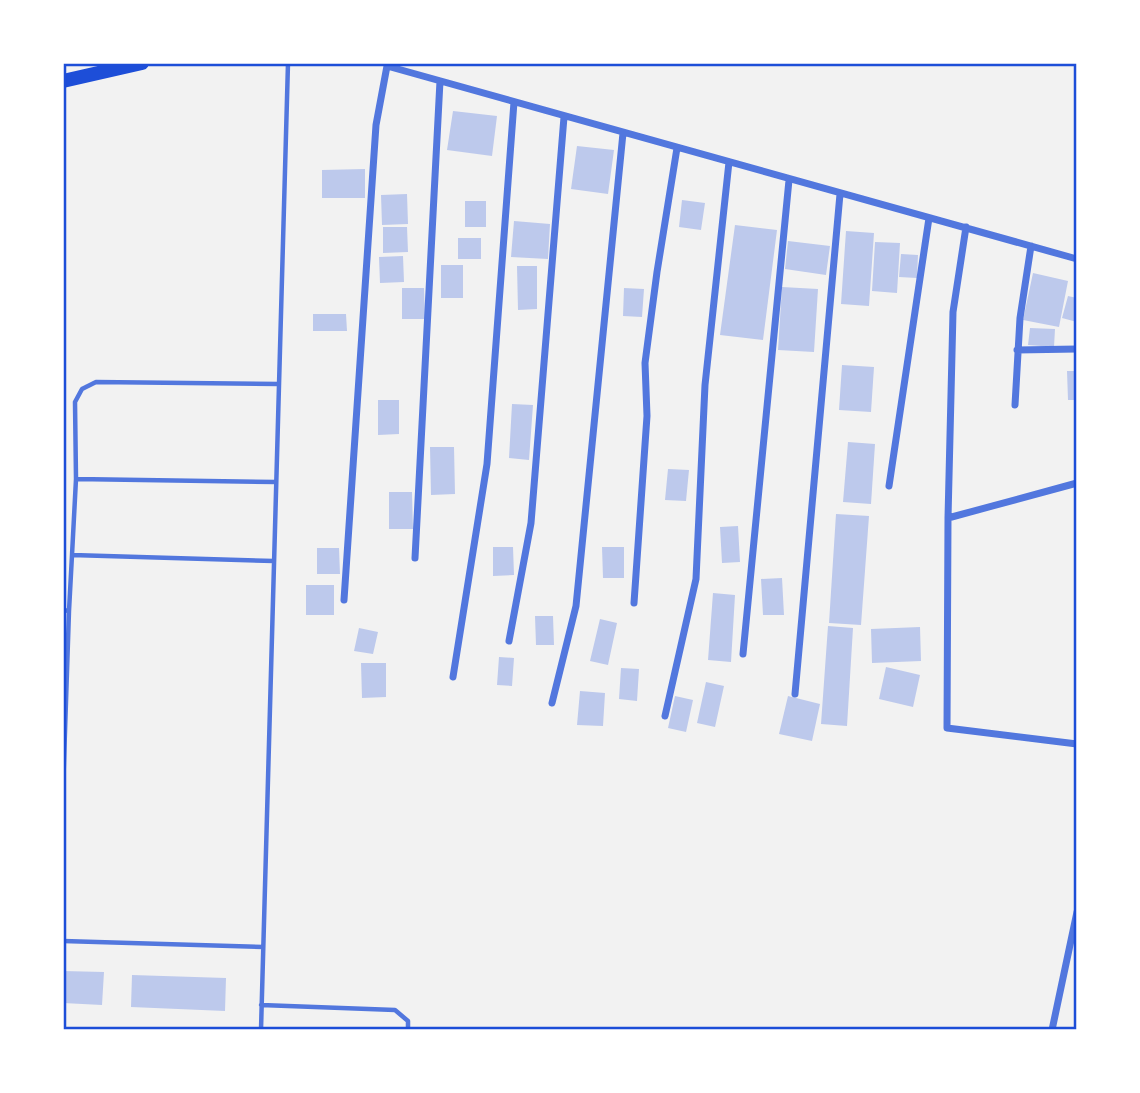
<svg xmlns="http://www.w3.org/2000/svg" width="1140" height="1093" font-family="'Titillium Web',sans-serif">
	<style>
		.building { fill: #bdc9ec }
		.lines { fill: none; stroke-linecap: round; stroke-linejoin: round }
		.service { stroke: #5277de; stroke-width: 4.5 }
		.minor { stroke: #5277de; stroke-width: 7 }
		.primary { stroke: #1d4ed8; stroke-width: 14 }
		.neatline { fill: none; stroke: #1d4ed8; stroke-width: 2.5 }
	</style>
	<rect width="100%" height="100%" fill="#f2f2f2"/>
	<!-- building -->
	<path class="building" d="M453,111l44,5 -5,40 -45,-6z
		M577,146l37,4 -6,44 -37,-5z
		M365,169v29h-43v-28z
		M407,194l1,30 -26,1 -1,-30z
		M682,200l23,3 -4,27 -22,-3z
		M465,201h21v26h-21z
		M514,221l36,3 -2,35 -37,-2z
		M735,225l42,5 -14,110 -43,-5z
		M383,227h24l1,25 -25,1z
		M846,231l28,2 -5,73 -28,-2z
		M458,238h23v21h-23z
		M788,241l42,5 -4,29 -41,-6z
		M875,242l25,1 -3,50 -25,-2z
		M901,254l17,1 -1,23 -18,-1z
		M403,256l1,26 -24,1 -1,-26z
		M441,265h22v33h-22z
		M517,266h20v43l-19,1z
		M1033,273l35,8 -9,46 -36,-7z
		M782,287l36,2 -4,63 -36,-2z
		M402,288h22l1,31h-23z
		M624,288l20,1 -2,28 -19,-1z
		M1068,296l9,2v24l-15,-4z
		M313,314h33l1,17h-34z
		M1030,328l25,1 -1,18 -26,-2z
		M842,365l32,2 -3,45 -32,-2z
		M1067,371h10v29h-9z
		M378,400h21v34l-21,1z
		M512,404l21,1 -4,55 -20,-2z
		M848,442l27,2 -4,60 -28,-2z
		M430,447h24l1,47 -24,1z
		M668,469l21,1 -3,31 -21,-1z
		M389,492h23l1,37h-24z
		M836,514l33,2 -8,109 -32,-2z
		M738,526l2,36 -18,1 -2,-36z
		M493,547h20l1,28 -21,1z
		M602,547h22v31h-21z
		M317,548h22l1,26h-23z
		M782,578l2,37h-21l-2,-36z
		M306,585h28v30h-28z
		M713,593l22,2 -4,67 -23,-2z
		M535,616h18l1,29h-18z
		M600,619l17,4 -9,42 -18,-4z
		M828,626l25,2 -6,98 -26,-2z
		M920,627l1,34 -49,2 -1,-34z
		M359,628l19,4 -5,22 -19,-3z
		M499,657l15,1 -2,28 -15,-1z
		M361,663h25v34l-24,1z
		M886,667l34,8 -7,32 -34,-8z
		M621,668l18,1 -2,32 -18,-2z
		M706,682l18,4 -9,41 -18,-4z
		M580,691l25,2 -2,33 -26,-1z
		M675,696l18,4 -7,32 -18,-4z
		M788,696l32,8 -8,37 -33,-7z
		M63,971l41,1 -2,33 -39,-2z
		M132,975l94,3 -1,33 -94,-4z"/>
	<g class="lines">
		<!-- service -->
		<path class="service" d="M276,482l-200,-3 -1,-77 7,-13 14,-7 183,2
			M72,555l4,-76
			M63,610l6,1 3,-56 202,6
			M63,792l6,-181
			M63,941l200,6
			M261,1005l134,5 13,11v9
			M261,1030l27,-967"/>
		<!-- minor -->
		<path class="minor" d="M387,63v3l690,193
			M1017,350l60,-1
			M1015,405l5,-87 11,-72
			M1077,483l-129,35 -1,210 130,16
			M889,486l40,-268
			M948,518l5,-206 13,-85
			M415,558l25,-477
			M344,600l32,-475 11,-59
			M634,603l13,-187 -2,-53 12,-91 20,-124
			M509,641l22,-118 33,-406
			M743,654l46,-474
			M453,677l34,-213 27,-362
			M795,694l45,-500
			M552,703l24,-97 47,-473
			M665,716l31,-137 9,-194 24,-223
			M1052,1030l25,-118"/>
		<!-- primary -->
		<path class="primary" d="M63,81l79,-18"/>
	</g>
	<!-- border -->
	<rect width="1140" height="1093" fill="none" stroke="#ffffff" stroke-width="130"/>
	<rect x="65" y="65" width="1010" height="963" class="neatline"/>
</svg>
